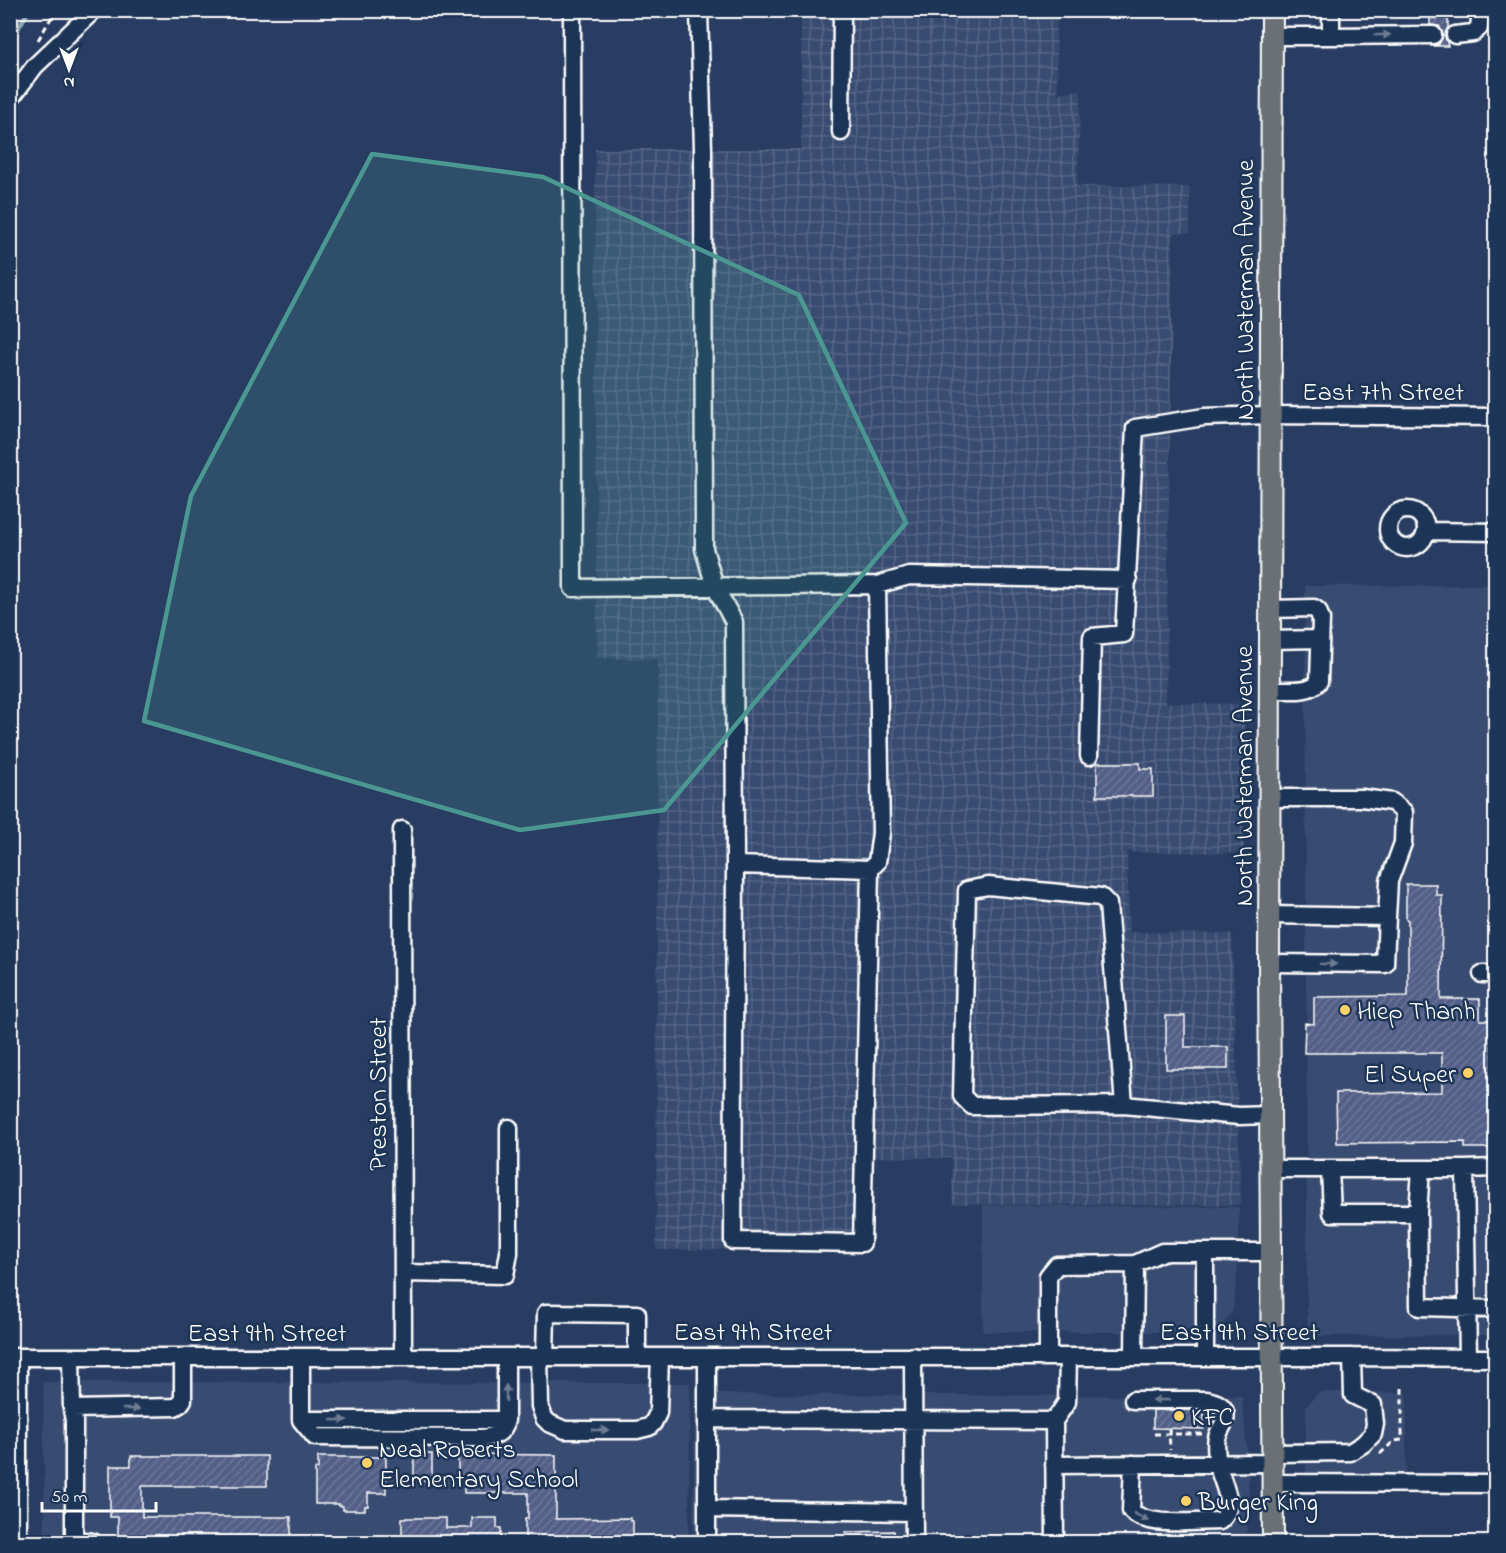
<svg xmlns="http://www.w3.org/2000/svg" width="1506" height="1553" font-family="'Indie Flower',sans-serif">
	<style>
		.built { fill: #394b6f }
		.industrial { fill: url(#industrial-grid) }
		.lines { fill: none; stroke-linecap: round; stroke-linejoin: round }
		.stream { stroke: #8ca7b6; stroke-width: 4.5 }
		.building { fill: url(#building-hatch); stroke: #fff; stroke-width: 1.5 }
		.minor-casing { stroke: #fff; stroke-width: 21 }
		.major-casing { stroke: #fff; stroke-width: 24 }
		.path { stroke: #fff; stroke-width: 3; stroke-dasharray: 6 4.5; stroke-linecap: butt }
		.minor { stroke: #1d3557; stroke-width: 16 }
		.major { stroke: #6a7074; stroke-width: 20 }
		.oneway { fill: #6c7c92 }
		.marked { fill: #4b9892; fill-opacity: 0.2; stroke: #4b9892; stroke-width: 4.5; stroke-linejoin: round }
		.poi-dot { fill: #ffd166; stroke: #1d3557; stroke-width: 2 }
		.labels { text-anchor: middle; stroke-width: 5; stroke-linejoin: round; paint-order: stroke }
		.street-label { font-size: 26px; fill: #fff; stroke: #1d3557 }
		.poi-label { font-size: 26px; fill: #fff; stroke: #1d3557; text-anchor: start }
	</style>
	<defs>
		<pattern id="industrial-grid" width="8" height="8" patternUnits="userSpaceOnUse" patternTransform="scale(1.5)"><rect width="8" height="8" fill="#394b6f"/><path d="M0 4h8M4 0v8" fill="none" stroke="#576685"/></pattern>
		<pattern id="building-hatch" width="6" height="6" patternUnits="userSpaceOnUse" patternTransform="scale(1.5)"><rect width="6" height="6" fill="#535f87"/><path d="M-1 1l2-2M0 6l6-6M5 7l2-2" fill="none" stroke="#6d7799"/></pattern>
	</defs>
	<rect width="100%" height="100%" fill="#283d61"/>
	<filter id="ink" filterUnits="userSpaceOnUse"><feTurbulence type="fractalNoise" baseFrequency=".0167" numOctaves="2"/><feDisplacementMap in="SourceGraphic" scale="12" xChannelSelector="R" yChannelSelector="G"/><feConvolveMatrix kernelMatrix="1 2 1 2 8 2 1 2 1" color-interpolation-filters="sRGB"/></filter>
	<g filter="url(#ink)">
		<!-- built -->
		<path class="built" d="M1495,585v750l-182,1 -6,-13 -2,-737z
			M983,1205l256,2v52l-6,52 -16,21h-234z
			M43,1382l647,1 -1,159h-644z
			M1319,1392l88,1 -1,98 -100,-2v-83z
			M695,1394l547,2 7,75 -2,59 -3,12h-551z"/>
		<!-- industrial -->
		<path class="industrial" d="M801,11h259l-4,16 2,66 23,-3 -4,96 113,1v46h-17l-7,470 78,1v149l-117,-1 2,80 103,2 9,271 -288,-1 -2,-46 -78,-1 -4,92 -213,1 2,-591 -61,-1 -2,-509h206z"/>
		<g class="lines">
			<!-- stream -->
			<path class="stream" d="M10,42l19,-32"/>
		</g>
		<!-- building -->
		<path class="building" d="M1430,18h18v9l-3,9 3,10h-18l9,-2 4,-9 -4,-9 -9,-1z
			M1097,763h43v6h13v27h-56z
			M1406,884h30v11h6l-1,104h39v21h16v128h-31v-6l-128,1 -1,-50 106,-1v-39h-138l1,-30 9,1v-27l94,-1v-76l-2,-1z
			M1166,1016h19v31h43v22h-62z
			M1153,1410h51v19l-51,-1z
			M414,1454h18v22l-4,4h-9l-5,-4z
			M464,1454l92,1v64l74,-1v3h3v21l-108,-1v-22h3v-26h-64v-14h-6v-23h6z
			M131,1456h136v30h-125v31h149v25h-173v-25h-8v-51h21z
			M318,1457h68v36h-18v13h-3v4h-22v-4h-4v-2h-24v-35h3z
			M402,1518h44v10h26v-10h25v10h4v14h-99z
			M894,1531v11h-48v-10z"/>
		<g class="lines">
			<defs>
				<path id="minor" d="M572,10l1,578 304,-3 32,-9 219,4
					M699,10l4,139 1,400 11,38 19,35 1,243 135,4 7,-7 4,-29 -4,-248
					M1455,35l18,-2 6,-5 2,-18
					M1271,36h60v-26
					M1331,36l102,-1
					M10,99l25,-33 59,-56
					M841,132l1,-122
					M1388 529a19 19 0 1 1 38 0a19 19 0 1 1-38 0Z
					M1426,531l70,1
					M1270,640l50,-1
					M1270,690c15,-1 40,4 49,-9l2,-62 -3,-8 -4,-3 -44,1
					M1089,756l3,-119 32,-3 11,-206 69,-11 67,-2 225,2
					M1269,798h93l30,4 12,10 -1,31 -14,38 -2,36
					M402,830l1,527
					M735,865l-2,376 129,2 8,-374
					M1269,915l118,2 -2,47 -116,-1
					M1482,974h14
					M1124,1105l-16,-201 -7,-7 -113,-11 -21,4 -5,206 10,10 152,-1 115,11 31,-1
					M1270,1169h195l3,189
					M1330,1169l2,44h86l1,94 77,2
					M1465,1169l31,-1
					M1418,1213l3,-44
					M403,1273l102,2 4,-22v-125
					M913,1356l1,186
					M10,1357h1342l144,1
					M71,1357l1,52 2,12v119
					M301,1357v63h205v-63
					M539,1357l1,49 4,12 5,5 16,7h72l12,-3 4,-4 5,-10 2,-56
					M545,1357l1,-44 91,1v43
					M707,1357v185
					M1048,1357v-81l9,-11 78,-1 27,-12h109
					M1134,1357l1,-93
					M1205,1357v-105
					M1133,1400h74c8,2 16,4 18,12 3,11 -6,16 -8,26 -2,6 0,17 0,23 3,21 22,44 3,60 -24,0 -72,7 -89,-10l2,-47
					M72,1409l103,-2 5,-3 3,-4v-43
					M707,1419l347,2
					M301,1420l14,17 167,1c12,-1 22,-5 24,-18
					M1273,1453l77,-1 13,-8 10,-10 2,-10 -2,-19 -20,-10 -1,-38
					M1054,1465l219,-2
					M1273,1483l223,1
					M707,1509l207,3
					M18,1542v-185
					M74,1542v-2l19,2
					M1055,1542l-1,-121 13,-19 1,-45"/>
				<path id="major" d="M1272,10l-3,953 4,579"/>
			</defs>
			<!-- minor casing -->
			<use href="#minor" class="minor-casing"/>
			<!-- major casing -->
			<use href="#major" class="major-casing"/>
			<!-- path -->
			<path class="path" d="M38,40l18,-30
				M1169,1428l1,22
				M1154,1434h49
				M1380,1454l14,-13 8,-1v-52"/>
			<!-- minor -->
			<use href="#minor" class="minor"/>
			<!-- major -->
			<use href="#major" class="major"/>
		</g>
		<!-- one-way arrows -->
		<defs><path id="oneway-solid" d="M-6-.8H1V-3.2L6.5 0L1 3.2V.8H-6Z" transform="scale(1.5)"/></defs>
		<g class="oneway">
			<use href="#oneway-solid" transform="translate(1382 35) rotate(-1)"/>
			<use href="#oneway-solid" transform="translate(1328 964) rotate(1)"/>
			<use href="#oneway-solid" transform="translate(506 1393) rotate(-90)"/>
			<use href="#oneway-solid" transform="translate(1161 1400) rotate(-180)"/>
			<use href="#oneway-solid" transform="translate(131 1409)"/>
			<use href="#oneway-solid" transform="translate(339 1420)"/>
			<use href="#oneway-solid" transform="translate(600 1430)"/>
			<use href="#oneway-solid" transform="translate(1141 1517) rotate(29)"/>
		</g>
	</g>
	<!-- marked area -->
	<path class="marked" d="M372,154l171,23 256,118 107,228 -242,287 -144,20 -376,-109 47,-225z"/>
	<!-- markers -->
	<g class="poi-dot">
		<circle cx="1345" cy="1010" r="6"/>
		<circle cx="1468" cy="1073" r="6"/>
		<circle cx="1179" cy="1416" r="6"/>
		<circle cx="367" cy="1463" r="6"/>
		<circle cx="1186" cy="1501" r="6"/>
	</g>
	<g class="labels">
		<!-- street labels -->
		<g class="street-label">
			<text transform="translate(1244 290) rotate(-90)" y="9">North Waterman Avenue</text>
			<text x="1383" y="400">East 7th Street</text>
			<text transform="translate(1243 776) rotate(-90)" y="9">North Waterman Avenue</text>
			<text transform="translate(377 1094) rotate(-90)" y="9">Preston Street</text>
			<text x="753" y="1340">East 9th Street</text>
			<text x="1239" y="1340">East 9th Street</text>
			<text x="267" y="1341">East 9th Street</text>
		</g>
		<!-- poi labels -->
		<g class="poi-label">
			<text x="1357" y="1019">Hiep Thanh</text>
			<text x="1456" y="1082" text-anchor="end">El Super</text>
			<text x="1191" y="1425">KFC</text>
			<text x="379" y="1457">Neal Roberts<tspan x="379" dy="30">Elementary School</tspan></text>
			<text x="1198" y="1510">Burger King</text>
		</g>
	</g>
	<!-- margin -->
	<rect width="1506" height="1553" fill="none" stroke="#1d3557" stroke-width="36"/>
	<rect x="18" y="18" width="1470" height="1517" fill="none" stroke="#fff" stroke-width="2" filter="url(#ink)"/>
	<!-- north arrow -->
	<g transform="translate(69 69) rotate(180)" stroke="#1d3557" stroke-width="4.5" paint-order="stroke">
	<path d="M0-4.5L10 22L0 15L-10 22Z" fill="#ffffff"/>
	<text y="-9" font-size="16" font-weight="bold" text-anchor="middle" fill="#ffffff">N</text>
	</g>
	<!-- scale -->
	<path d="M42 1502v9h114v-9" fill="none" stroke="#ffffff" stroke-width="3"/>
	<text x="51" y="1502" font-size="18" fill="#ffffff" stroke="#1d3557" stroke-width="4.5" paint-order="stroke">50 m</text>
</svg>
